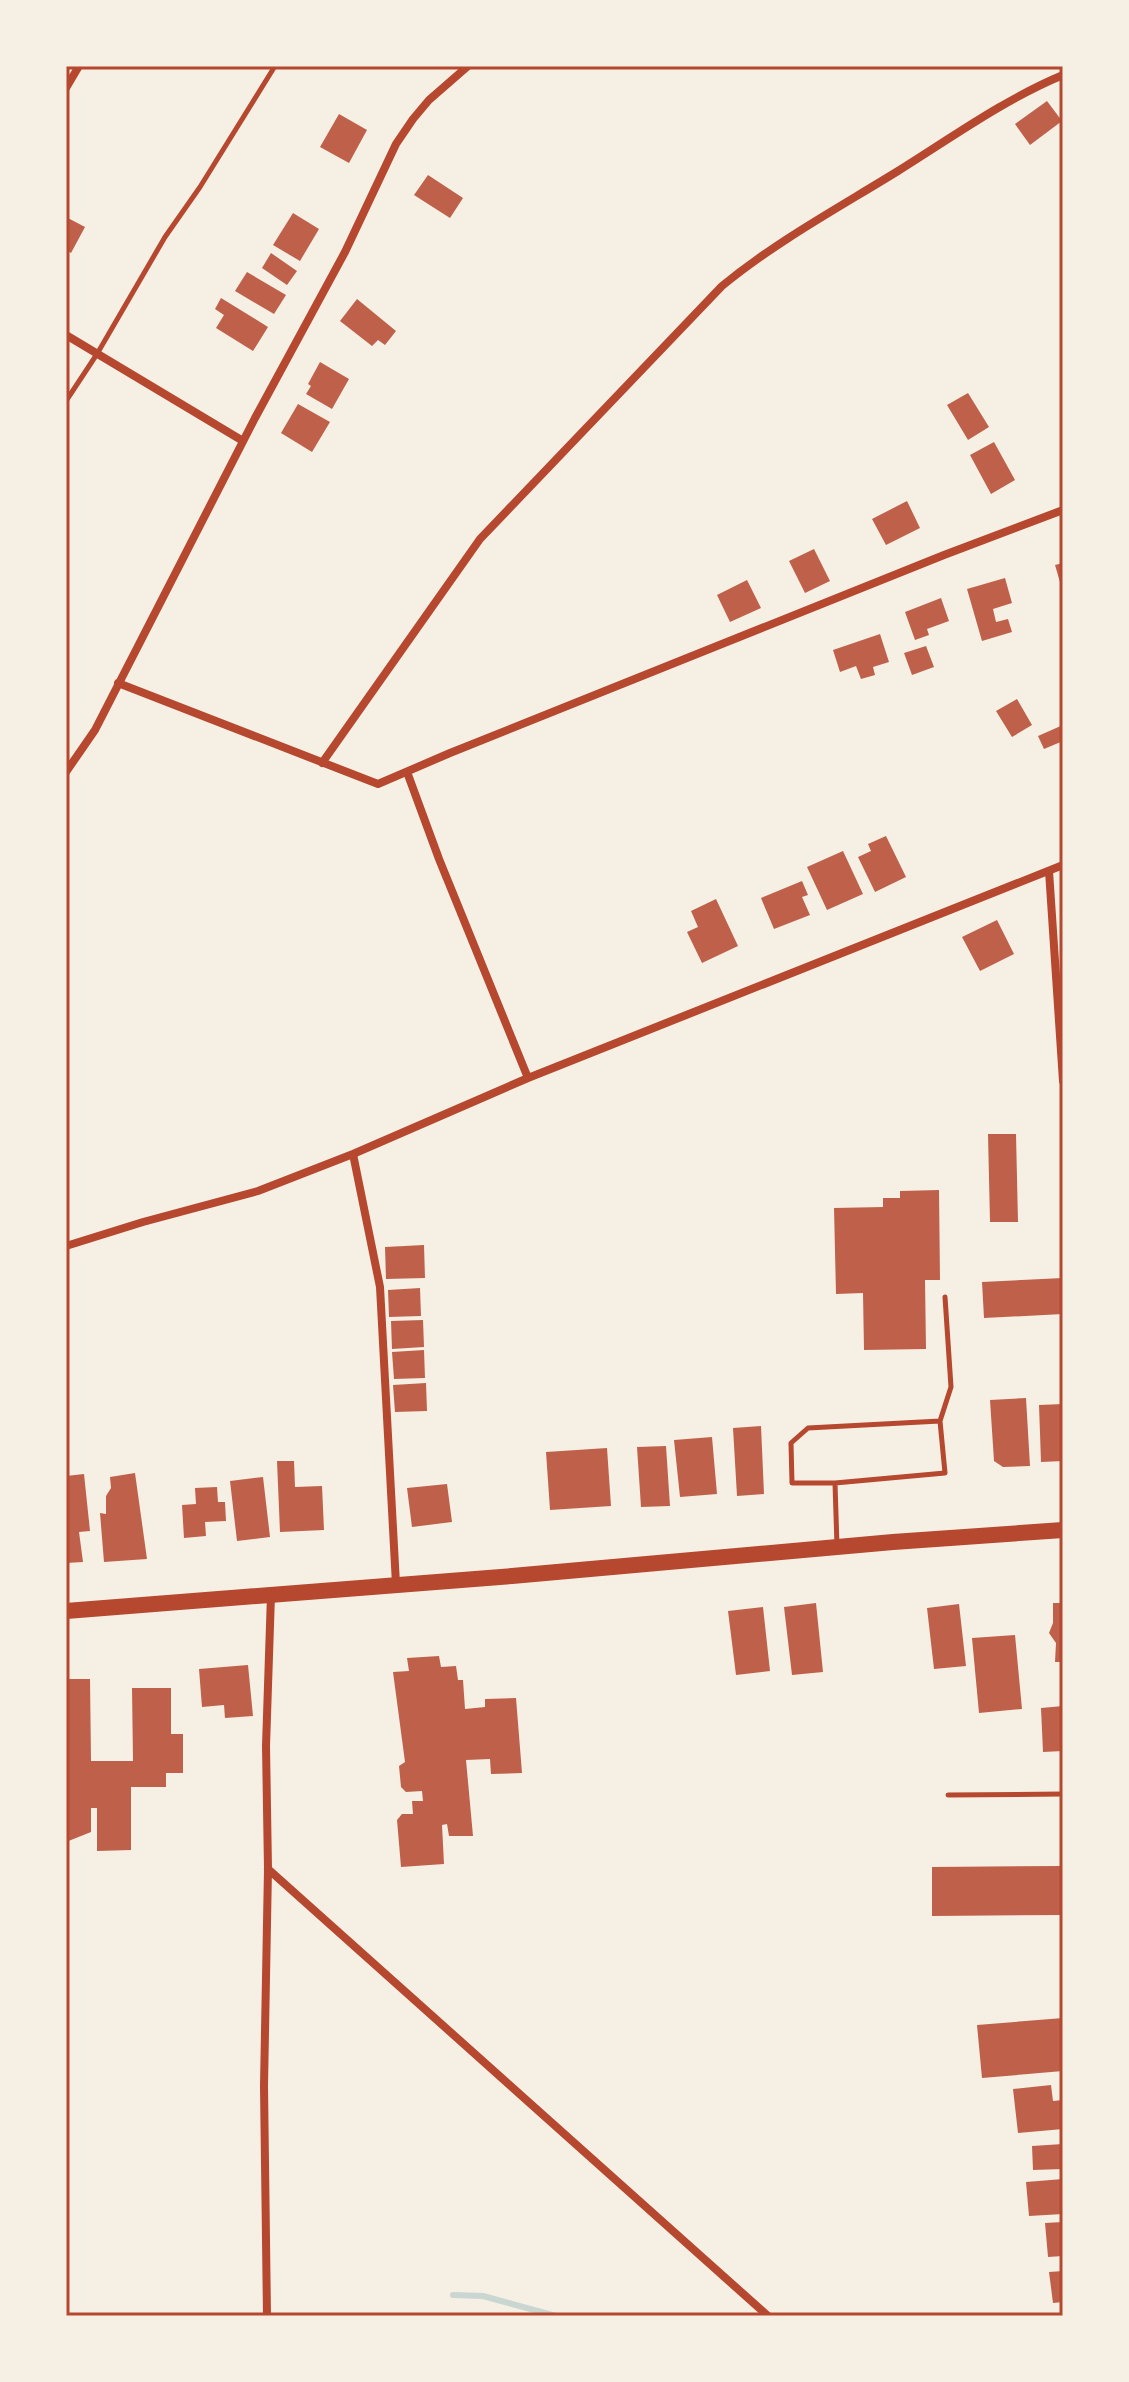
<svg xmlns="http://www.w3.org/2000/svg" width="1129" height="2382" font-family="Ubuntu,sans-serif">
	<style>
		.lines { fill: none; stroke-linecap: round; stroke-linejoin: round }
		.stream { stroke: #c9d6d2; stroke-width: 6 }
		.building { fill: #bf614a }
		.service { stroke: #b5482f; stroke-width: 5 }
		.minor { stroke: #b5482f; stroke-width: 8 }
		.secondary { stroke: #b5482f; stroke-width: 16 }
		.neatline { fill: none; stroke: #b5482f; stroke-width: 3 }
	</style>
	<rect width="100%" height="100%" fill="#f6efe4"/>
	<g class="lines">
		<!-- stream -->
		<path class="stream" d="M453,2295l30,1 73,20"/>
	</g>
	<!-- building -->
	<path class="building" d="M1047,101l15,20 -32,24 -15,-21z
		M339,114l28,16 -18,33 -29,-16z
		M428,175l35,23 -13,20 -36,-23z
		M293,213l26,16 -19,32 -27,-16z
		M66,217l19,10 -14,26 -5,-3z
		M271,253l26,18 -10,14 -25,-17z
		M247,272l39,23 -12,19 -39,-23z
		M221,298l47,29 -15,24 -37,-23 8,-13 -9,-6z
		M357,299l39,32 -11,14 -7,-5 -6,6 -32,-25z
		M320,362l29,17 -17,30 -26,-15 5,-8 -3,-2z
		M968,393l21,34 -21,13 -21,-35z
		M298,404l32,18 -18,30 -31,-19z
		M994,442l21,38 -24,14 -21,-39z
		M907,501l13,27 -34,17 -14,-26z
		M814,549l16,32 -25,12 -16,-32z
		M1063,563v26h-1l-7,-24z
		M1005,578l7,25 -19,6 3,13 12,-3 4,13 -30,9 -15,-52z
		M747,580l14,28 -31,14 -13,-27z
		M941,598l8,23 -22,8 2,6 -14,5 -10,-28z
		M880,634l9,28 -16,5 2,8 -14,4 -5,-13 -16,6 -7,-22z
		M926,646l8,21 -22,8 -8,-22z
		M1017,699l15,26 -20,12 -16,-26z
		M1063,725v16l-19,8 -6,-13z
		M886,836l20,41 -31,15 -17,-35 13,-6 -3,-7z
		M843,851l20,43 -36,16 -20,-43z
		M802,881l6,14 -6,2 8,18 -36,14 -13,-31z
		M716,899l22,47 -36,17 -15,-31 11,-5 -7,-16z
		M997,920l17,34 -34,17 -18,-34z
		M988,1134h28l2,88h-28z
		M939,1190l1,90h-15l1,69 -62,1 -1,-57 -27,1 -2,-86 49,-1v-9h17v-7z
		M424,1245l1,33 -39,1 -1,-32z
		M1063,1278v36l-79,4 -2,-36z
		M420,1288l1,28 -32,1 -1,-27z
		M423,1320l1,27 -32,2 -1,-28z
		M424,1350l1,28 -31,1 -2,-27z
		M426,1383l1,28 -32,1 -2,-27z
		M1026,1398l4,68 -27,1 -9,-6 -4,-61z
		M1063,1404v57l-22,1 -2,-57z
		M761,1426l3,68 -27,2 -4,-68z
		M712,1437l5,57 -37,3 -6,-57z
		M666,1446l4,60 -29,1 -4,-60z
		M607,1448l4,58 -61,4 -4,-58z
		M277,1461h17l1,26 27,-1 2,44 -44,2z
		M135,1473l12,86 -43,3 -4,-49 6,1v-18l5,-8 -1,-11z
		M84,1474l6,57 -11,1 4,30 -17,1v-87z
		M263,1477l7,60 -33,4 -7,-60z
		M447,1484l5,38 -40,5 -5,-39z
		M217,1487l1,15h7l1,19 -21,1 1,14 -22,2 -2,-33 14,-1 -1,-16z
		M816,1603l7,69 -31,3 -8,-68z
		M1053,1603h10v59h-8l1,-19 -7,-10 4,-10z
		M959,1604l7,62 -32,3 -7,-61z
		M763,1607l7,64 -34,4 -8,-64z
		M1015,1635l7,74 -43,4 -7,-75z
		M439,1656l2,11 15,-1 2,14h5l2,29 20,-2v-8l31,-1 6,75 -31,1 -1,-15 -24,1 7,76h-24l-2,-12 -5,1 2,39 -43,3 -4,-47 5,-6h11l-1,-13h11l-1,-10 -16,1 -5,-5 -2,-21 6,-4 -12,-90 16,-1 -2,-13z
		M248,1665l5,51 -28,2 -1,-13 -22,2 -3,-38z
		M66,1679h24l1,82h42l-1,-73h39v46h12v39h-17v14h-35v63l-34,1v-43h-6v24l-25,10z
		M1063,1706v45l-20,1 -2,-44z
		M1063,1866v49l-131,1v-49z
		M1063,2018v53l-81,7 -5,-53z
		M1051,2085l2,16 10,-1v29l-45,4 -5,-44z
		M1063,2144v25l-30,1 -1,-24z
		M1063,2179v35l-34,2 -3,-34z
		M1063,2222v34l-15,1 -3,-34z
		M1063,2271v31l-10,1 -4,-31z"/>
	<g class="lines">
		<!-- service -->
		<path class="service" d="M66,401l31,-47 68,-117 35,-50 75,-121
			M940,1421l5,52 -110,10h-43l-1,-40 17,-15z
			M940,1421l11,-34 -6,-90
			M835,1483l2,63
			M948,1795l115,-1"/>
		<!-- minor -->
		<path class="minor" d="M66,88l13,-22
			M66,335l177,106
			M118,683l260,101 72,-31 494,-198 119,-45
			M322,763l158,-224 242,-253c55,-45 116,-78 176,-115 53,-33 107,-72 165,-96
			M66,772l29,-42 160,-312 90,-166 51,-108 17,-25 16,-19 39,-34
			M407,772l32,87 89,219
			M1049,871l14,210
			M353,1154l27,133 16,297
			M66,1246l77,-24 115,-31 95,-37 175,-76 535,-213
			M268,1869l500,447
			M267,2316l-3,-230 4,-217 -2,-123 5,-151"/>
		<!-- secondary -->
		<path class="secondary" d="M66,1611l446,-35 381,-34 170,-12"/>
	</g>
	<!-- border -->
	<rect width="1129" height="2382" fill="none" stroke="#f6efe4" stroke-width="136"/>
	<rect x="68" y="68" width="993" height="2246" class="neatline"/>
</svg>
